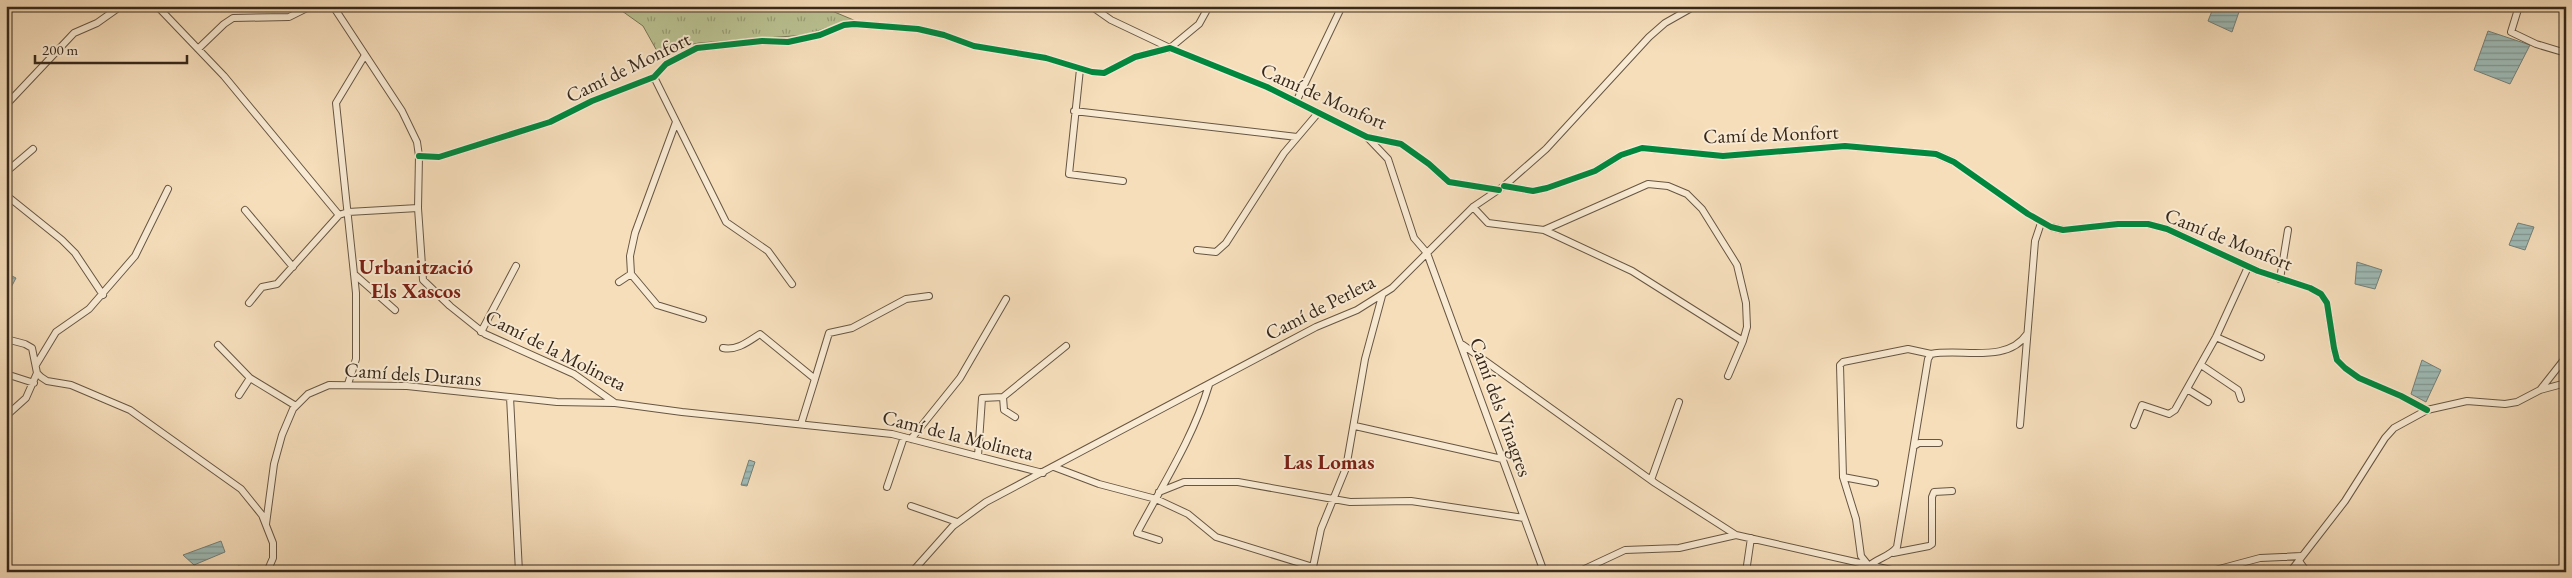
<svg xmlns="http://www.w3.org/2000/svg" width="2572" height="578" font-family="'EB Garamond',serif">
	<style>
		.grass { fill: url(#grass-tufts); stroke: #787556 }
		.forest { fill: url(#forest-firs); stroke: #787556 }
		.water { fill: url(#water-rules); stroke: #758079 }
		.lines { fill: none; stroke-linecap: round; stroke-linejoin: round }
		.street-casing { stroke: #675643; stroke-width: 8 }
		.street { stroke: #f9ead3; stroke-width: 6 }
		.cycleway-casing { stroke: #f9ead3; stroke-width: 9 }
		.cycleway { stroke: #00873e; stroke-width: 6 }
		.labels { text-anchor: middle; stroke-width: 4; stroke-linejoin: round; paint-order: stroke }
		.street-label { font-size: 20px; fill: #37281b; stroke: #f9ead3 }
		.neighbourhood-label { font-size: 21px; font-weight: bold; fill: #7a1f14; stroke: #f9ead3 }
	</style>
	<defs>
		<pattern id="grass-tufts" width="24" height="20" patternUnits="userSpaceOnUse" patternTransform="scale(1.25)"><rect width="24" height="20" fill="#bac292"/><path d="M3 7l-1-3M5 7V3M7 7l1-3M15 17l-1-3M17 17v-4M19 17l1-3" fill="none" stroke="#989e76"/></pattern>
		<pattern id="forest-firs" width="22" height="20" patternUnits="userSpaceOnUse" patternTransform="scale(1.25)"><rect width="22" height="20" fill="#bac292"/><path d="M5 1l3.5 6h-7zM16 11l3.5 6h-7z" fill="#989e76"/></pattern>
		<pattern id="water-rules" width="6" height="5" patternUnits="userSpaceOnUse" patternTransform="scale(1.25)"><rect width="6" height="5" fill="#9ebbb7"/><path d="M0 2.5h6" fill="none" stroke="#829894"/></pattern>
	</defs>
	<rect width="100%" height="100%" fill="#f6debb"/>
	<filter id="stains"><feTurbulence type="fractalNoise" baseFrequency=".004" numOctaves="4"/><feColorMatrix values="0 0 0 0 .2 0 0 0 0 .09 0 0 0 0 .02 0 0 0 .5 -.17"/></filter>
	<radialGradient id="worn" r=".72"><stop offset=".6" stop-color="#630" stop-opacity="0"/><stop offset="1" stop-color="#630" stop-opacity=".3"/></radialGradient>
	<!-- grass -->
	<path class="grass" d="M615,6h205l36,15 -18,3 -32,11 -107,8 -42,8 -14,-25z"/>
	<!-- forest -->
	<path class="forest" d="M238,566l42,6h4h-50z"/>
	<!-- water -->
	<path class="water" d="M2214,6h27l-9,26 -24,-11z
		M2488,31l42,14 -20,39 -36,-14z
		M2518,223l16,4 -9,23 -16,-5z
		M2357,262l25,8 -7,19 -20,-5z
		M6,273l10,5 -10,19z
		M2422,360l19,10 -15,32 -15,-8z
		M749,460l6,2 -8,24 -6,-1z
		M221,541l4,11 -31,13 -11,-10z"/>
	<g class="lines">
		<defs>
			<path id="street" d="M157,6l67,70 115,139
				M333,6l69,105 15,31 2,14 -1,52 5,72 27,26 35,28 89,40 41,29 67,9 210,22 151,39
				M1091,6l20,14 59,28 29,-24 10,-18
				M2519,6l-8,26 25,12 30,9
				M198,49l26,-25 9,-6 56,-1 22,-11
				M1080,69l-11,105 54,7
				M654,77l72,145 42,29 24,33
				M1296,102l46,-96
				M6,105l68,-72 23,-10 24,-17
				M1074,111l223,26
				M676,122l-41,111 -5,23 1,18 26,31 46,14
				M1367,137l21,22 26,79 13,15 117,319
				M419,156l20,1 111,-35 42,-21 62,-24 12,-13 31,-16 65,-7 26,1 32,-7 24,-10 10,-1 64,5 26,6 30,11 72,12 46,14 12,1 31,-16 35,-9 97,39 100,50 34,7 28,20 20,18 50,8
				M6,172l27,-23
				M1504,186l29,5 14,-3 48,-17 26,-16 21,-7 81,8 122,-10 91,8 18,8 74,52 23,13 12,3 55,-6h30l19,5 91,42 52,17 11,6 6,9 7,45 3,12 8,8 14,10 42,18 26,14
				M6,195l56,45 13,13 28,42
				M1473,207l15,16 56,7 104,-46 20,2 19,8 15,15 35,56 9,38 1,24 -4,14
				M245,210l48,57
				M1544,230l88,41 111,70 -15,35
				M1197,250l19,2 10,-9 58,-90 34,-40
				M354,274l41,36
				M2280,279l8,-49
				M619,282l12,-8
				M249,303l13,-16 15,-3 62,-69 9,-3 70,-4
				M481,332l35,-66
				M2216,337l45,20
				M6,339l19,5 7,4 5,25 4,4 6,4 24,4 59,25 111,79 21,26 11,28v15l-6,14
				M218,345l32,33 46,28
				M1463,345l192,138 81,52
				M723,348c14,3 26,-7 37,-14l55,45 -14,45
				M1931,354l-23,-5 -65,13 -3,3 3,112 13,42 5,37 8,10c9,-8 22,-10 28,-19l31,-188 3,-5c30,-6 76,10 96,-20
				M36,365l20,-33 33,-23 46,-53 33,-67
				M2201,365l37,25 3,9
				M6,374l28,9
				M815,379l14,-46 23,-5 54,-29 23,-3
				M348,384l8,-25v-66l-20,-190 29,-48
				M2187,389l21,13
				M2540,390l26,-33
				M239,395l11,-17
				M510,397l9,175
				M1003,397l63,-51
				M6,416l20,-18 11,-25
				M2020,425l15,-184 6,-18
				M2134,425l8,-20 27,9 6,-4 41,-73 32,-70
				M1355,426l147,33
				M911,439l49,-61 46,-79
				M1914,446l5,-3h20
				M978,456l4,-58 21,-1 1,13 11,7
				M1054,467l45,17 57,15 32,15 28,23 97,30 3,5
				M1843,477l32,6
				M1651,480l28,-78
				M887,487l17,-50
				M1159,492l25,-10h54l112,20 61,-1 113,17
				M911,506l46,16
				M266,524l8,-60 8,-29 11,-26 15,-15 21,-9 78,1 150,16 57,1
				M1159,540l-22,-7c26,-49 56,-95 72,-148
				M1893,553l36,-7 3,-2v-47l2,-5 18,-1
				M2299,561l8,11
				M1313,567l8,-38 25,-61 19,-109 17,-63
				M912,572l41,-46 33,-24 330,-175 41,-17 35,-22 81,-81 31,-21 42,-37 103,-112 16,-14 30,-17
				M1578,572l47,-22 54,-2 57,-13 164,37
				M1746,572l5,-34
				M2130,572h24
				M2208,572l52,-14 41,-2
				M2290,572l55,-71 40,-63 9,-10 33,-18 40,-9 38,3 12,-2 23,-12 26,-7"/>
		</defs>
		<!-- street casing -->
		<use href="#street" class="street-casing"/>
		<!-- street -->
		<use href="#street" class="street"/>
		<defs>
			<path id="cycleway" d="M419,156l20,1 111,-35 42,-21 62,-24 12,-13 31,-16 65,-7 26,1 32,-7 24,-10 10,-1 64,5 26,6 30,11 72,12 46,14 12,1 31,-16 35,-9 97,39 100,50 34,7 28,20 20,18 50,8
				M1504,186l29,5 14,-3 48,-17 26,-16 21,-7 81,8 122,-10 91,8 18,8 74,52 23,13 12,3 55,-6h30l19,5 91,42 52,17 11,6 6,9 7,45 3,12 8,8 14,10 42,18 26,14"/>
		</defs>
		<!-- cycleway casing -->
		<use href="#cycleway" class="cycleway-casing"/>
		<!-- cycleway -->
		<use href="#cycleway" class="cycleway"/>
	</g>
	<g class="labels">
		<!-- street labels -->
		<g class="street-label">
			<text transform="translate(628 67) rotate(-26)" y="7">Camí de Monfort</text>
			<text transform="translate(1324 96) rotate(24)" y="7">Camí de Monfort</text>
			<text transform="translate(1771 134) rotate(-2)" y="7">Camí de Monfort</text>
			<text transform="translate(2229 239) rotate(22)" y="7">Camí de Monfort</text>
			<text transform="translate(1320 307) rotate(-27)" y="7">Camí de Perleta</text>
			<text transform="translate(556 350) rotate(27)" y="7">Camí de la Molineta</text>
			<text transform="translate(413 374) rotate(4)" y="7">Camí dels Durans</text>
			<text transform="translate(1501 407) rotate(70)" y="7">Camí dels Vinagres</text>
			<text transform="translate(958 435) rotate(14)" y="7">Camí de la Molineta</text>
		</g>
		<!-- neighbourhood labels -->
		<g class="neighbourhood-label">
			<text x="416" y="274">Urbanització<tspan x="416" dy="24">Els Xascos</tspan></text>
			<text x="1329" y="469">Las Lomas</text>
		</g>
	</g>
	<!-- margin -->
	<rect width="2572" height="578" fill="none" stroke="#f6debb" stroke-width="25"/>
	<rect x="8" y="8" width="2557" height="563" fill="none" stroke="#37281b" stroke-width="2.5"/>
	<rect x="12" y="12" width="2547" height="553" fill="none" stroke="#37281b"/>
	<!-- scale -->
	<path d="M35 55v8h152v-8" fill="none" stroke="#37281b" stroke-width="2.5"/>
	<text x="42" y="55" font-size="15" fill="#37281b" stroke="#f9ead3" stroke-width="4" paint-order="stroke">200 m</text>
	<rect width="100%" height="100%" filter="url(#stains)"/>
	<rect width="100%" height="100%" fill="url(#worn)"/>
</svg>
